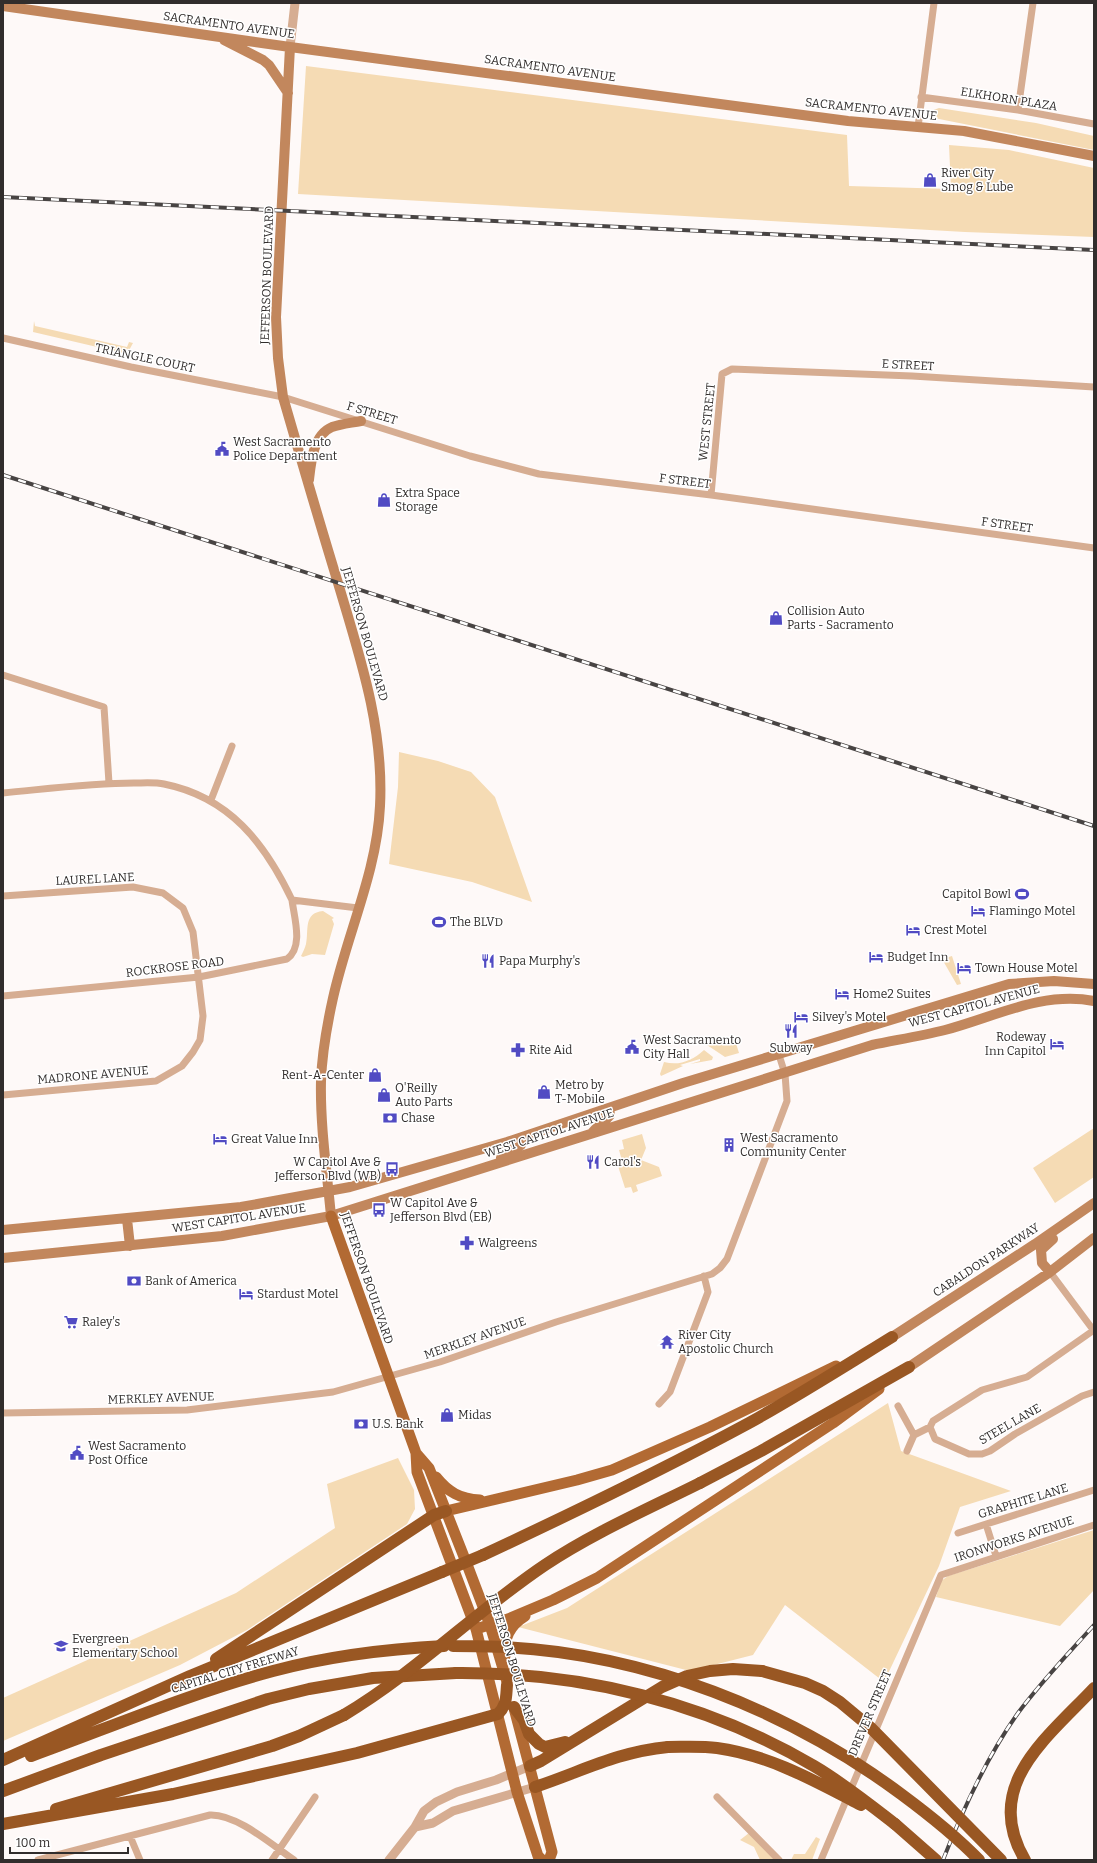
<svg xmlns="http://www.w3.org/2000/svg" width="1097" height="1863" font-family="Bitter,serif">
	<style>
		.green { fill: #f5dbb4 }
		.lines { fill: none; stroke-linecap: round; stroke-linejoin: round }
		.minor { stroke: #d6ad92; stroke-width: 7 }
		.tertiary { stroke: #d6ad92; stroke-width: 9 }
		.secondary { stroke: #c2875d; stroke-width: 10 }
		.primary { stroke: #b26a33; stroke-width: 11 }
		.motorway { stroke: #995723; stroke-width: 12 }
		.rail-casing { stroke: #484443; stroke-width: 4 }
		.rail { stroke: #fff; stroke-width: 2.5; stroke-dasharray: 8; stroke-linecap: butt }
		.motorway-bridge { stroke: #995723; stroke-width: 12 }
		.labels { text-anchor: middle; stroke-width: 3; stroke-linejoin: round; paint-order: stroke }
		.street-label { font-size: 12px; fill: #312d2c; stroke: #fff }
		.poi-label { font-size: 12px; fill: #312d2c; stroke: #fff; text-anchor: start }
	</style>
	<rect width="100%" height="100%" fill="#fef9f8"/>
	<!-- green -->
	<path class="green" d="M306,66l541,69 2,51 102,3 -2,-44 60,5 85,18v69l-129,-5 -667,-38z
		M939,108l97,15 58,13v14l-165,-33 -1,-5z
		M34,321l1,5 92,21 2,-5 4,1 -6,11 -94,-22z
		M399,752l39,9 33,11 24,25 37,105 -60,-20 -83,-18 9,-77z
		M323,911l11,7 -2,1 2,5 -9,31 -13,-1 -9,3 -2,-1c2,-4 4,-8 5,-12 3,-14 -3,-31 17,-33z
		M952,956l9,28 -4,1 -15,-26z
		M719,1036l1,5 14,-4 5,16 -14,4 -18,-12 3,-6z
		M704,1050l9,7 -1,3 -22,4 10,-3v-2l-20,6 3,1 -22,10 -1,-2 4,-12c15,4 28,-1 40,-12z
		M1094,1128v49l-39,26 -22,-35z
		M642,1134l4,14 -5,12 18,7 3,9 -26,9 2,6 -5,2 -2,-6 -6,1 -7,-22 5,-2 -4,-14 5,-1 -2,-9z
		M888,1403l13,48 110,40 -51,16 -21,59 -55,116 -99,-77 -32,50 -63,16 -172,-44 49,-19z
		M398,1458l16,32 1,19 -8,15 -160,106 -67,35 -177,76v-43l233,-105 99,-65 -8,-44z
		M1094,1530v60l-34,36 -124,-29 5,-16 7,-5z
		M749,1833l26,27h-15l-6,-13 -14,-7z
		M816,1837l4,2 -8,21h-21l3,-6h11z"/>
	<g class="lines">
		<!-- minor -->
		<path class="minor" d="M921,97l97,13 76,14
			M1018,110l15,-107
			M918,127l16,-124
			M3,338l128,29 152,30 187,59 69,18 172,21 383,53
			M711,495l11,-121 10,-5 180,7 182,11
			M3,675l101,32 5,76
			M3,793c43,-4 87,-10 131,-10 9,0 21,-1 30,1 65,13 101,59 128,116l66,8
			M211,800l21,-54
			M3,896l130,-9 30,6 20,15 10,24 10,84 -3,24 -7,12 -11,14 -26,15 -153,14
			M3,996l196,-19 88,-18c17,-12 7,-42 5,-59
			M1050,1272l44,59
			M1094,1330l-67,47 -45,13 -49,31 -3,6 5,12 34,15h13l8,-3 25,-17 67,-38 12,-4
			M659,1404l11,-12 38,-100 -4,-16
			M898,1406l16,29
			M3,1413l184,-3 146,-18 107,-30 116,-40 156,-48 8,-6 7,-9 60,-158 -2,-27 -6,-19
			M907,1451l7,-16 16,-8
			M986,1524l10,32
			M958,1533l136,-43
			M717,1797l62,63
			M130,1836l10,24
			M38,1860l172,-45c27,-1 62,30 84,45
			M272,1860l43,-63
			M821,1860l120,-285 153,-50"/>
		<!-- tertiary -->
		<path class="tertiary" d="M290,47l5,-44
			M415,1827l18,-4 20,-12 82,-24
			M389,1860l26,-33 9,-16 12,-9 21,-10 39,-12 34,-14"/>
		<!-- secondary -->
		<path class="secondary" d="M3,6l287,41 558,74 116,10 130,25
			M224,40l39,20 6,5 19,28
			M290,47l-14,270 2,41 5,39c18,62 36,124 55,186 22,74 46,145 42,223 -3,66 -33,128 -47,192 -6,27 -11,55 -12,83 -1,45 6,91 10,135
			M309,480c2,-18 4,-45 23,-53 9,-3 19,-4 29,-6
			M592,1133c5,-7 13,-11 18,-18l-1,-7
			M501,1158l20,-13 1,-8
			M127,1219l3,27
			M3,1230l238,-23 109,-20 157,-45 176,-59 326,-99 45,-3 40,3
			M3,1258l219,-22 109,-20 541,-171c24,-5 49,-9 73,-15 49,-13 97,-39 149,-29
			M1050,1272l-8,-9 -1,-13 12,-11
			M892,1337l143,-93 59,-41
			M909,1367l141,-95 44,-34"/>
		<!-- primary -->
		<path class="primary" d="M331,1216l85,237 1,19 59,157 41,163 21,64 4,4
			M416,1453l13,15 39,99 22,58 17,57
			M436,1477c12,15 24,22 44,23
			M446,1511l131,-31 35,-10 98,-43 126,-61
			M476,1629l32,-10 45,-19 44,-22 236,-155 46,-34
			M505,1656c-1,-18 4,-30 20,-40
			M514,1708l38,144 -3,8"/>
		<!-- motorway -->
		<path class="motorway" d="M700,1483l61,-32 148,-84
			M483,1555c90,-42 179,-85 266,-132 49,-27 96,-57 143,-86
			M216,1659l218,-144 12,-4
			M514,1707l10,13 5,14 10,10 6,3 20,-5
			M31,1756c80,-29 160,-63 242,-85 56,-15 113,-22 171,-25
			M3,1760l187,-84 252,-104
			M530,1766l11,-5 121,-74 25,-11 23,-5 23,-2 29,2
			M535,1787c48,-16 82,-35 133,-40
			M3,1791l98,-36 167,-56 41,-10 64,-11 83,-5
			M56,1809l216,-63 27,-10 45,-21
			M3,1824l170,-30 184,-41 141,-39c9,-9 8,-17 9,-29
			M895,1824l41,36
			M1025,1860c-44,-74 22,-122 69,-172"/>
		<defs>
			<path id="rail" d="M3,197l1091,53
				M3,475l1091,351
				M943,1860c20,-51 43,-102 75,-147 23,-31 50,-59 76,-88"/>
		</defs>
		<!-- rail casing -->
		<use href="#rail" class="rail-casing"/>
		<!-- rail -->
		<use href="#rail" class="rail"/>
		<!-- motorway-bridge -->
		<path class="motorway-bridge" d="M442,1572l41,-17
			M453,1646c17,0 34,0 51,1 142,7 284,63 397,147 27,20 54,41 78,66
			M762,1671l43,12 18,8 17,11 30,25 131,133
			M456,1673c125,-1 250,29 358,93 29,17 55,38 81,58
			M344,1715c72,-43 131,-103 201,-150 48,-32 103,-56 155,-82
			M668,1747c17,0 33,-1 49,1 52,7 98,33 144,57"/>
	</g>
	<!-- icons -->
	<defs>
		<symbol id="shop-bare" viewBox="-9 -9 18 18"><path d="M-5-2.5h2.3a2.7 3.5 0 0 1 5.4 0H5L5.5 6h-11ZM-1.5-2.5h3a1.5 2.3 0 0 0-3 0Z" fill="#514bc3" stroke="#fff" stroke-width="2.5" paint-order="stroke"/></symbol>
		<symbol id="civic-bare" viewBox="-9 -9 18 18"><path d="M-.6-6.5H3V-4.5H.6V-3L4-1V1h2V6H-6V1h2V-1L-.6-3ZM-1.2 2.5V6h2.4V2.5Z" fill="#514bc3" stroke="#fff" stroke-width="2.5" paint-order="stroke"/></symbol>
		<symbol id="stadium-bare" viewBox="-9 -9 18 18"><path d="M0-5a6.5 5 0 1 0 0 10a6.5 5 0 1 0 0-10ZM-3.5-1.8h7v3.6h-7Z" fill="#514bc3" stroke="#fff" stroke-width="2.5" paint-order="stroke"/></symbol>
		<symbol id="hotel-bare" viewBox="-9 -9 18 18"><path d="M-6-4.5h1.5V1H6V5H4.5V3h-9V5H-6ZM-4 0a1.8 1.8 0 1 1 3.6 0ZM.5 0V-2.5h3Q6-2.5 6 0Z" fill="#514bc3" stroke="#fff" stroke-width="2.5" paint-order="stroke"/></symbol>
		<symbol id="restaurant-bare" viewBox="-9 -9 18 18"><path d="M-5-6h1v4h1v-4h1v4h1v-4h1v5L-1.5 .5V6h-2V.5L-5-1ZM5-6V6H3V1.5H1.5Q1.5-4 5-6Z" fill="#514bc3" stroke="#fff" stroke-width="2.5" paint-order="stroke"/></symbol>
		<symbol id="pharmacy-bare" viewBox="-9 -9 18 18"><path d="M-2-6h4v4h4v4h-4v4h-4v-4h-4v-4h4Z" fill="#514bc3" stroke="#fff" stroke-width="2.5" paint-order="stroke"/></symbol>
		<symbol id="bank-bare" viewBox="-9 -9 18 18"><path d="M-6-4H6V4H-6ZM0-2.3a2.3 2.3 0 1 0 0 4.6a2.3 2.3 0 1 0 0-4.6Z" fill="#514bc3" stroke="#fff" stroke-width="2.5" paint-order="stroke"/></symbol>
		<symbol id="building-bare" viewBox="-9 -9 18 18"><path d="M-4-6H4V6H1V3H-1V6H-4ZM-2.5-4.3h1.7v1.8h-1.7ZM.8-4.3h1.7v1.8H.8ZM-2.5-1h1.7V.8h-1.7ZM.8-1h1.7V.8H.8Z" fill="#514bc3" stroke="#fff" stroke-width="2.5" paint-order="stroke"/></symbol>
		<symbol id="bus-bare" viewBox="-9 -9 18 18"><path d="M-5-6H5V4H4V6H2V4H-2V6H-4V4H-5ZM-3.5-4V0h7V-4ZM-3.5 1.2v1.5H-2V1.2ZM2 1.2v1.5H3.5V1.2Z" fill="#514bc3" stroke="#fff" stroke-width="2.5" paint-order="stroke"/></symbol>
		<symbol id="supermarket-bare" viewBox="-9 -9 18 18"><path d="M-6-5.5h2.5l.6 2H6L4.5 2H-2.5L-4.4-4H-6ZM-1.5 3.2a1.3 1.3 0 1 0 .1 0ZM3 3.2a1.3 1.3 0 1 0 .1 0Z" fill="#514bc3" stroke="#fff" stroke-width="2.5" paint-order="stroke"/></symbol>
		<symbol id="temple-bare" viewBox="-9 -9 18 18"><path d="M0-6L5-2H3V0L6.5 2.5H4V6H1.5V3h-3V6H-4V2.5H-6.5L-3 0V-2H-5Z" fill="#514bc3" stroke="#fff" stroke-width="2.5" paint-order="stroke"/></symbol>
		<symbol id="school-bare" viewBox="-9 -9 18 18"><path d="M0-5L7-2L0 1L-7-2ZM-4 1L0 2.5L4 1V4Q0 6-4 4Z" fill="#514bc3" stroke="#fff" stroke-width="2.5" paint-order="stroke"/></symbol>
	</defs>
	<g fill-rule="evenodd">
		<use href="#shop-bare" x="920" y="170" width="20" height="20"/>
		<use href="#civic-bare" x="212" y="439" width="20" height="20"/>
		<use href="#shop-bare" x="374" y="490" width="20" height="20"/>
		<use href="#shop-bare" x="766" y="608" width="20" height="20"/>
		<use href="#stadium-bare" x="1012" y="884" width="20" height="20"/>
		<use href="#hotel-bare" x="968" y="901" width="20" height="20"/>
		<use href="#stadium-bare" x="429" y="912" width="20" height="20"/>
		<use href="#hotel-bare" x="903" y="920" width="20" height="20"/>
		<use href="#hotel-bare" x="866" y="947" width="20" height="20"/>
		<use href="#restaurant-bare" x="478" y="951" width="20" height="20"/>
		<use href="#hotel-bare" x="954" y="958" width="20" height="20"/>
		<use href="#hotel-bare" x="832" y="984" width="20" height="20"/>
		<use href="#hotel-bare" x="791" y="1007" width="20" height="20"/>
		<use href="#restaurant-bare" x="781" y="1021" width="20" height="20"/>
		<use href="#hotel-bare" x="1047" y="1034" width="20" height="20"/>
		<use href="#civic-bare" x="622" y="1037" width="20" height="20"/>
		<use href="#pharmacy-bare" x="508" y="1040" width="20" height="20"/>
		<use href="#shop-bare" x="365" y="1065" width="20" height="20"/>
		<use href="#shop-bare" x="534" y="1082" width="20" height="20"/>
		<use href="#shop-bare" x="374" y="1085" width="20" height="20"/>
		<use href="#bank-bare" x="380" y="1108" width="20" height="20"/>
		<use href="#hotel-bare" x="210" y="1129" width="20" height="20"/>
		<use href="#building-bare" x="719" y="1135" width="20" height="20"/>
		<use href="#restaurant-bare" x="583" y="1152" width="20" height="20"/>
		<use href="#bus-bare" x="382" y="1159" width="20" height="20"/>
		<use href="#bus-bare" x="369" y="1200" width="20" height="20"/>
		<use href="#pharmacy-bare" x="457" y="1233" width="20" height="20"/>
		<use href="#bank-bare" x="124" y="1271" width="20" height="20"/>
		<use href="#hotel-bare" x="236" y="1284" width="20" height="20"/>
		<use href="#supermarket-bare" x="61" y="1312" width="20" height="20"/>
		<use href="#temple-bare" x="657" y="1332" width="20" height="20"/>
		<use href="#shop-bare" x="437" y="1405" width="20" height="20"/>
		<use href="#bank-bare" x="351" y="1414" width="20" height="20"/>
		<use href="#civic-bare" x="67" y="1443" width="20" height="20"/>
		<use href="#school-bare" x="51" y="1636" width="20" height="20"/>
	</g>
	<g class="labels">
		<!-- street labels -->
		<g class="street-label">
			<text transform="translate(229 25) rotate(8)" y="4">SACRAMENTO AVENUE</text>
			<text transform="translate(550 68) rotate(8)" y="4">SACRAMENTO AVENUE</text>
			<text transform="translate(1009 99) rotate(9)" y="4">ELKHORN PLAZA</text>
			<text transform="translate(871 109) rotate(6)" y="4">SACRAMENTO AVENUE</text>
			<text transform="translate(267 275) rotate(-88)" y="4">JEFFERSON BOULEVARD</text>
			<text transform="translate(145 358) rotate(12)" y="4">TRIANGLE COURT</text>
			<text transform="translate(908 365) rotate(3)" y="4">E STREET</text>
			<text transform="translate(372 413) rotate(17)" y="4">F STREET</text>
			<text transform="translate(707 422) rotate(-84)" y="4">WEST STREET</text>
			<text transform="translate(685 481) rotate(7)" y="4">F STREET</text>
			<text transform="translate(1007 525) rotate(8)" y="4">F STREET</text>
			<text transform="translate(365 634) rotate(74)" y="4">JEFFERSON BOULEVARD</text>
			<text transform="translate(95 879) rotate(-3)" y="4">LAUREL LANE</text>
			<text transform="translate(175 967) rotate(-7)" y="4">ROCKROSE ROAD</text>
			<text transform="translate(974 1006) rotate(-15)" y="4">WEST CAPITOL AVENUE</text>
			<text transform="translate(93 1075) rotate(-5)" y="4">MADRONE AVENUE</text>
			<text transform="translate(549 1133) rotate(-18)" y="4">WEST CAPITOL AVENUE</text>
			<text transform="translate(239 1218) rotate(-9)" y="4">WEST CAPITOL AVENUE</text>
			<text transform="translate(986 1260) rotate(-33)" y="4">CABALDON PARKWAY</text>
			<text transform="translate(367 1278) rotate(71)" y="4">JEFFERSON BOULEVARD</text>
			<text transform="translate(475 1338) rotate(-19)" y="4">MERKLEY AVENUE</text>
			<text transform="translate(161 1398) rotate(-2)" y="4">MERKLEY AVENUE</text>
			<text transform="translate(1010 1424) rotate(-30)" y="4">STEEL LANE</text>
			<text transform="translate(1023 1501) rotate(-17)" y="4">GRAPHITE LANE</text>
			<text transform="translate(1014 1539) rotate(-18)" y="4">IRONWORKS AVENUE</text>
			<text transform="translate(512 1660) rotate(73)" y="4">JEFFERSON BOULEVARD</text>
			<text transform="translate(235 1670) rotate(-17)" y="4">CAPITAL CITY FREEWAY</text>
			<text transform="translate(870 1713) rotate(-67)" y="4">DREVER STREET</text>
		</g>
		<!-- poi labels -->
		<g class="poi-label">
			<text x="941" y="177">River City<tspan x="941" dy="14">Smog &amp; Lube</tspan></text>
			<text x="233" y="446">West Sacramento<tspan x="233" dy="14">Police Department</tspan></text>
			<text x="395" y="497">Extra Space<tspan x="395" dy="14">Storage</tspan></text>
			<text x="787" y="615">Collision Auto<tspan x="787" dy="14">Parts - Sacramento</tspan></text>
			<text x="1011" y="898" text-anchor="end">Capitol Bowl</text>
			<text x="989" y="915">Flamingo Motel</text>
			<text x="450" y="926">The BLVD</text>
			<text x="924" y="934">Crest Motel</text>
			<text x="887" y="961">Budget Inn</text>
			<text x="499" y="965">Papa Murphy's</text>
			<text x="975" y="972">Town House Motel</text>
			<text x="853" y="998">Home2 Suites</text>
			<text x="812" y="1021">Silvey's Motel</text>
			<text x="1046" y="1041" text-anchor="end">Rodeway<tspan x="1046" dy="14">Inn Capitol</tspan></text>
			<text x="643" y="1044">West Sacramento<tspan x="643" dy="14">City Hall</tspan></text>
			<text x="791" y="1052" text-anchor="middle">Subway</text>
			<text x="529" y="1054">Rite Aid</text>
			<text x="364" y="1079" text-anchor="end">Rent-A-Center</text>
			<text x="555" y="1089">Metro by<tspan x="555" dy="14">T-Mobile</tspan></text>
			<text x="395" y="1092">O'Reilly<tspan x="395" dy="14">Auto Parts</tspan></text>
			<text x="401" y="1122">Chase</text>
			<text x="740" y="1142">West Sacramento<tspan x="740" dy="14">Community Center</tspan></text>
			<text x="231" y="1143">Great Value Inn</text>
			<text x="381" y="1166" text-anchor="end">W Capitol Ave &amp;<tspan x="381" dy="14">Jefferson Blvd (WB)</tspan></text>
			<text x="604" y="1166">Carol's</text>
			<text x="390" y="1207">W Capitol Ave &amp;<tspan x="390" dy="14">Jefferson Blvd (EB)</tspan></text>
			<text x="478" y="1247">Walgreens</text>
			<text x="145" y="1285">Bank of America</text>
			<text x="257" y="1298">Stardust Motel</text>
			<text x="82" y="1326">Raley's</text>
			<text x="678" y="1339">River City<tspan x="678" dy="14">Apostolic Church</tspan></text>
			<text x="458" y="1419">Midas</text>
			<text x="372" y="1428">U.S. Bank</text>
			<text x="88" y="1450">West Sacramento<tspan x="88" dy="14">Post Office</tspan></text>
			<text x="72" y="1643">Evergreen<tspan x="72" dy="14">Elementary School</tspan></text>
		</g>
	</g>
	<!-- border -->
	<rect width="1097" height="1863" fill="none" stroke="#312d2c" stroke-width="8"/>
	<!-- scale -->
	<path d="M10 1847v6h118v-6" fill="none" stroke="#312d2c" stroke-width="2"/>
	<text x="16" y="1847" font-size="12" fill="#312d2c" stroke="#ffffff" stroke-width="3" paint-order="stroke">100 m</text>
</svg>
